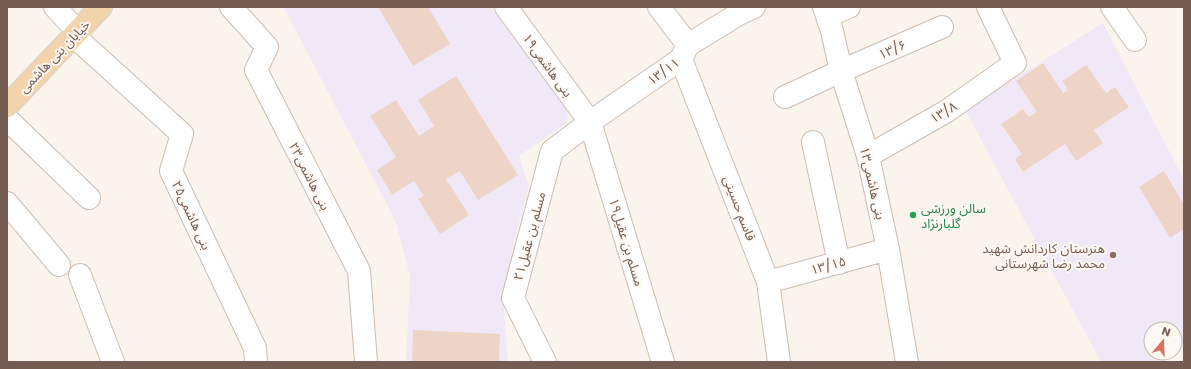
<svg xmlns="http://www.w3.org/2000/svg" width="1191" height="369" font-family="Poppins,'Noto Sans Arabic',sans-serif">
	<style>
		.education { fill: #f1e8f7; fill-rule: evenodd }
		.building { fill: #edd4c6 }
		.lines { fill: none; stroke-linecap: round; stroke-linejoin: round }
		.minor-casing { stroke: #ccbcb2; stroke-width: 24 }
		.major-casing { stroke: #d8d1ce; stroke-width: 24 }
		.minor { stroke: #fff; stroke-width: 22 }
		.major { stroke: #f1d4ac; stroke-width: 22 }
		.leisure-dot { fill: #2e9e5b; stroke: #fdf8f2; stroke-width: 1.5 }
		.education-dot { fill: #8d6e63; stroke: #fdf8f2; stroke-width: 1.5 }
		.labels { text-anchor: middle; stroke-width: 4; stroke-linejoin: round; paint-order: stroke }
		.street-label { font-size: 13px; fill: #745c51; stroke: #fdf8f2 }
		.leisure-label { font-size: 13px; fill: #27864d; stroke: #fdf8f2; text-anchor: start }
		.education-label { font-size: 13px; fill: #785e54; stroke: #fdf8f2; text-anchor: end }
	</style>
	<rect width="100%" height="100%" fill="#fbf4ec"/>
	<!-- education -->
	<path class="education" d="M285,7h206l77,101 -1,15 -48,33 10,30 -12,45 -14,66 5,65h-102l4,-86 -15,-56 -111,-212z
		M1103,23l81,157v167l-20,15h-63l-136,-252zM1151,329h24v24h-24z"/>
	<!-- building -->
	<path class="building" d="M378,7h50l22,37 -37,22z
		M1043,63l20,30 5,-3 -6,-9 24,-16 20,28 9,-6 14,20 -35,23 9,13 -27,18 -11,-17 -42,28 -8,-13 7,-5 -21,-30 22,-15 6,8 8,-5 -21,-31z
		M456,76l62,99 -40,25 -18,-29 -14,8 23,36 -29,19 -22,-35 6,-3 -10,-15 -22,14 -15,-25 19,-13 -26,-41 26,-16 23,36 15,-10 -16,-26z
		M1164,171l20,34v24l-14,9 -31,-51z
		M413,330l87,4 -1,28h-87z"/>
	<g class="lines">
		<defs>
			<path id="minor" d="M55,7l23,25
				M231,7l36,40 -11,23 103,201 7,91
				M506,7l84,115 73,240
				M659,7l29,38
				M824,7l8,24 9,40 27,85 20,93 19,113
				M1112,7l23,33
				M827,16l22,-9
				M74,36l108,98 -11,37 84,177 1,14
				M681,59l87,223 11,80
				M785,97l56,-26 101,-44
				M7,119l82,79
				M813,142l26,121
				M868,156l79,-45 68,-48 -27,-56
				M7,203l52,62
				M80,275l33,87
				M768,282l120,-33
				M545,362l-32,-64 39,-147 38,-29 91,-63 7,-14 49,-30 17,-8"/>
			<path id="major" d="M7,106l94,-99"/>
		</defs>
		<!-- minor casing -->
		<use href="#minor" class="minor-casing"/>
		<!-- major casing -->
		<use href="#major" class="major-casing"/>
		<!-- minor -->
		<use href="#minor" class="minor"/>
		<!-- major -->
		<use href="#major" class="major"/>
	</g>
	<!-- markers -->
	<circle class="leisure-dot" cx="913" cy="215" r="4"/>
	<circle class="education-dot" cx="1113" cy="255" r="4"/>
	<g class="labels">
		<!-- street labels -->
		<g class="street-label">
			<text transform="translate(892 49) rotate(-23)" y="5">۱۳/۶</text>
			<text transform="translate(54 56) rotate(-46)" y="5">خیابان بنی هاشمی</text>
			<text transform="translate(548 65) rotate(54)" y="5">بنی هاشمی۱۹</text>
			<text transform="translate(663 71) rotate(-37)" y="5">۱۳/۱۱</text>
			<text transform="translate(943 112) rotate(-32)" y="5">۱۳/۸</text>
			<text transform="translate(310 176) rotate(63)" y="5">بنی هاشمی۲۳</text>
			<text transform="translate(873 183) rotate(77)" y="5">بنی هاشمی۱۳</text>
			<text transform="translate(740 208) rotate(69)" y="5">قاسم حسینی</text>
			<text transform="translate(192 215) rotate(65)" y="5">بنی هاشمی۲۵</text>
			<text transform="translate(529 236) rotate(-75)" y="5">مسلم بن عقیل۲۱</text>
			<text transform="translate(627 242) rotate(73)" y="5">مسلم بن عقیل۱۹</text>
			<text transform="translate(828 265) rotate(-15)" y="5">۱۳/۱۵</text>
		</g>
		<!-- leisure labels -->
		<g class="leisure-label">
			<text x="921" y="213">سالن ورزشی<tspan x="921" dy="15">گلبارنژاد</tspan></text>
		</g>
		<!-- education labels -->
		<g class="education-label">
			<text x="1105" y="253">هنرستان کاردانش شهید<tspan x="1105" dy="15">محمد رضا شهرستانی</tspan></text>
		</g>
	</g>
	<!-- border -->
	<rect width="1191" height="369" fill="none" stroke="#745c51" stroke-width="16"/>
	<!-- north arrow -->
	<g transform="translate(1163 341) rotate(19)"><circle r="19" fill="#fdf8f2" stroke="#c6bab2"/>
	<path d="M0-3L7 15L0 10L-7 15Z" fill="#d67460"/>
	<text y="-6" font-size="11" font-weight="bold" text-anchor="middle" fill="#745c51">N</text>
	</g>
</svg>
